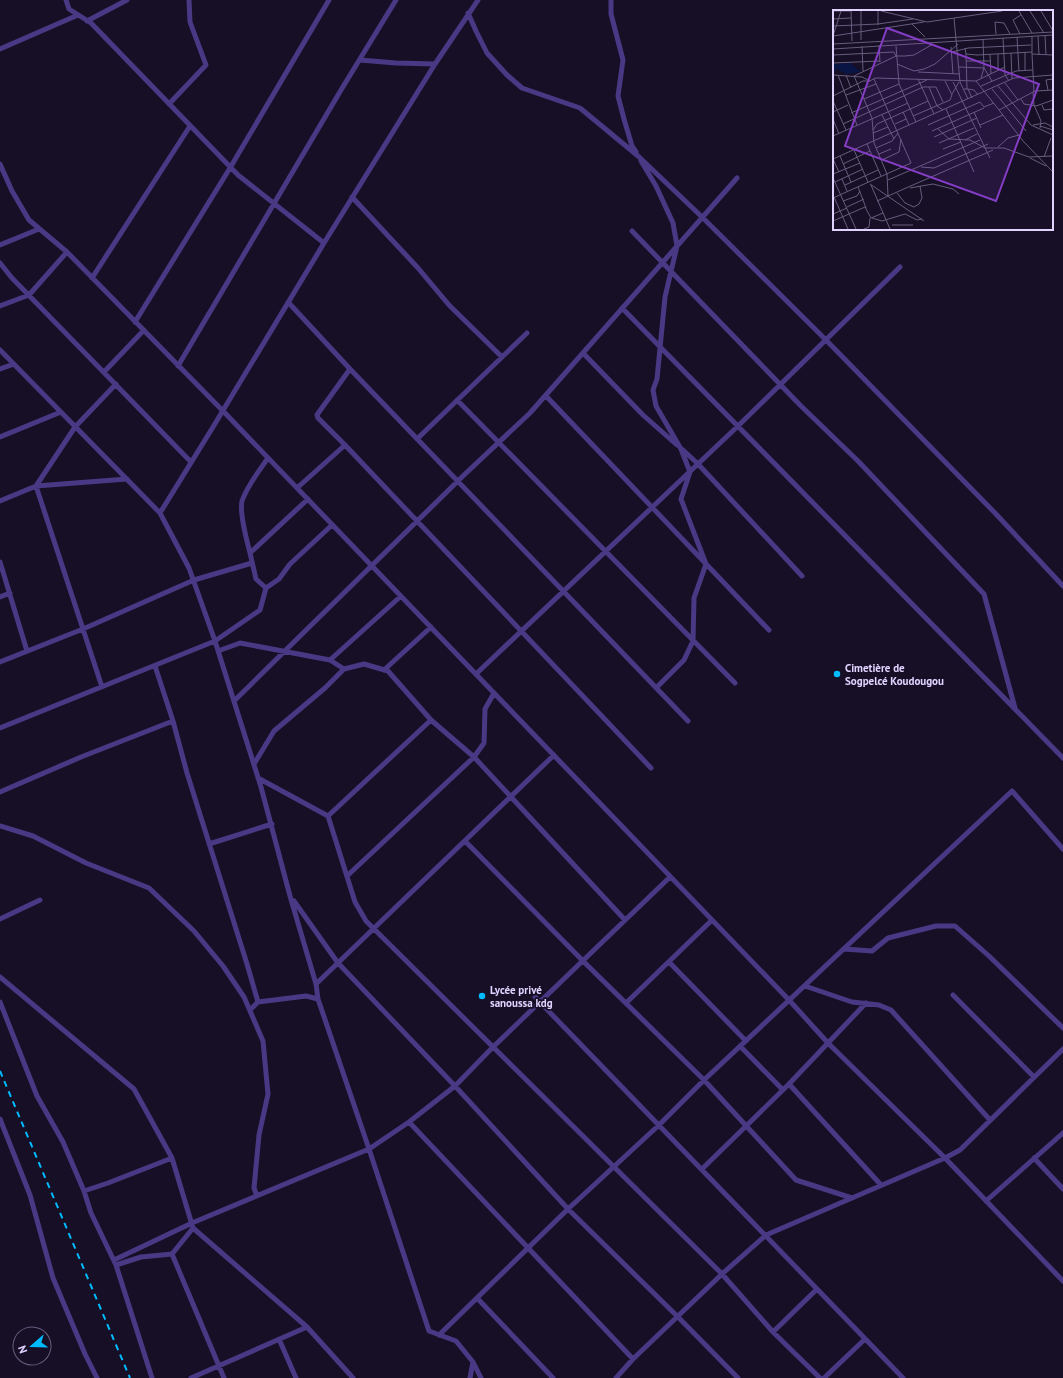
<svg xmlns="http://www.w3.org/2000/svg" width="1063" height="1378" font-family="'PT Sans',sans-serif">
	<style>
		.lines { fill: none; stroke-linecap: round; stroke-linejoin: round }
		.street { stroke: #493985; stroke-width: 5 }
		.rail { stroke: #00bbfe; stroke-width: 2; stroke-dasharray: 6 5; stroke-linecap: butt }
		.poi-dot { fill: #00bbfe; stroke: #160f26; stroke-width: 1.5 }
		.labels { text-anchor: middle; stroke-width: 3.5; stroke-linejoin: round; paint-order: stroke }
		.poi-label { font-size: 11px; font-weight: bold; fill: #e0d3ff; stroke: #160f26; text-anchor: start }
		.inset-road { fill: none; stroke: #675d7d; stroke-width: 1 }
		.view { fill: #853dc5; fill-opacity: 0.15; stroke: #853dc5; stroke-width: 2 }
		.inset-edge { fill: none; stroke: #e0d3ff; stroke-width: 2 }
	</style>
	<rect width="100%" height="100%" fill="#160f26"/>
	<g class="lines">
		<!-- street -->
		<path class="street" d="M66,0l3,9 22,14 147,152 86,68 -111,184 -53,86 29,55 26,73 46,146 29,109 26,88 2,15 51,150 60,182 27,10 17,21 -3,16
			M611,0v14l12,46 -5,36 6,23 8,27 4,6
			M468,13l8,18 11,22 20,22 15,13 58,20 58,48 64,61 124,123 169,173 68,73
			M87,21l40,-21
			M0,49l78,-34
			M360,60l36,3 39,1
			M169,104l37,-39 -16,-43 -1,-22
			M641,161l15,25 17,37 4,23 -12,51 -8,82 -4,11 3,16 25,43 9,23 -9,27 25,65 -12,34 -1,43 -9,19 -28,28
			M0,164l12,27 17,29 38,32 156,159 566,589 39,43 117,115 118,123
			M352,197l66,71 31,37 53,52
			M632,231l168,174 58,56 126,133 31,114
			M324,243l111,-179 43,-64
			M0,245l39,-16
			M0,263l12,15 179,184
			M92,278l98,-152
			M288,302l62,67 -31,43 -2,3 1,3 27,27 306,323
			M0,306l29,-11 38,-43
			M622,308l441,450
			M135,322l95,-154 99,-168
			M0,350l160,163
			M583,353l60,62 34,30
			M178,366l163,-276 55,-90
			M0,369l14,-5
			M350,369l338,352
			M104,372l40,-42
			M546,396l223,234
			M457,400l278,283
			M0,437l61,-25
			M417,439l110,-106
			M683,450l15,14 104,112
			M297,488l48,-43
			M0,501l36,-15 91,-7
			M250,553c-3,-12 -11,-40 -8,-52 5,-15 17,-30 26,-43
			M0,562l27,89
			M266,588l-10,-9 -6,-26 58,-54
			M0,597l10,-4
			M218,651l22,-8 90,17 14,9
			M330,660l71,-64
			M0,662l83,-33 111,-49 58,-17
			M155,666l18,55 14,52 60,191 11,38
			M384,670l47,-43
			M476,674l262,-248 162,-159
			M102,687l-66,-201 39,-59 41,-43
			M234,701l230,-226 66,-62 207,-235
			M431,720l-103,96 27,86 11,19 356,353 51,58 47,46
			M0,728l215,-87 45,-31 6,-22 13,-9 11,-15 42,-39
			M254,764l20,-33 51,-43 19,-19 20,-5 24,7 43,49 43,37 151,163
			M258,778l70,38
			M0,792l81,-35 92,-36
			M0,826l33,10 53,27 63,25 45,43 29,35 21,31 19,44 5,53 -9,41 -5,53 3,8
			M465,841l118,120 121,119 92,100 56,18
			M209,844l63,-20
			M347,876l127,-119 10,-14 1,-34 9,-16
			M294,901l44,62 117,123 113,123 110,108 60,61
			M0,919l40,-19
			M844,949l28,2 16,-13 48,-12h19l34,30 74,72
			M669,962l77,79
			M0,977l134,112 38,69 21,70 -21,26 52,124
			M316,984l238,-229
			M805,986l47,16 27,3 12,5 99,110
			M953,995l81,82
			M535,997l368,381
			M0,1002l37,94 26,46 21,49 7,22 25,52 36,113
			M626,1003l86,-83
			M250,1010l8,-8 48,-6 12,3
			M740,1046l43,44
			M789,1084l92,101
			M0,1119l30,76 23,83 32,76 12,24
			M409,1122l224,237
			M1034,1158l29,31
			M702,1169l87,-85 77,-81
			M84,1191l24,-8 64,-25
			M986,1201l77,-68
			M193,1228l114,99 46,51
			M114,1260l78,-37 177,-74 40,-27 46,-36 38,-39 177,-170
			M116,1265l25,-8 31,-3
			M477,1298l76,80
			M773,1332l44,-43
			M439,1335l129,-126 91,-84 45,-45 308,-289 51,58
			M279,1339l17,39
			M473,1362l8,16
			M191,1378l116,-51
			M616,1378l17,-19 89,-85 44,-39 179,-77 15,-8 103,-101
			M824,1378l41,-39"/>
		<!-- rail -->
		<path class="rail" d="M0,1071l130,307"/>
	</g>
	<!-- markers -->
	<g class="poi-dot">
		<circle cx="837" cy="674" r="4"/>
		<circle cx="482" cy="996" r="4"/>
	</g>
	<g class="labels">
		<!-- poi labels -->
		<g class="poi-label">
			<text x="845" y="672">Cimetière de<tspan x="845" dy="13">Sogpelcé Koudougou</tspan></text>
			<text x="490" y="994">Lycée privé<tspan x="490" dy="13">sanoussa kdg</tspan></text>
		</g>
	</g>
	<!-- overview -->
	<g transform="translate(833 10)">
		<rect width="220" height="220" fill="#160f26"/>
		<path d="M17,53l11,9 -15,2 -9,-5 -4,4v-9z" fill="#091544"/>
		<path class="inset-road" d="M0,1h18M18,1l1,30M28,1v29M45,1v14M48,1l46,11 75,-11M186,1l13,22M197,1l14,22M208,1l12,20M121,8l6,64 8,17M0,9l18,-1M79,14l13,13M0,16l45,-2 35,-5M163,24l-1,-12 9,1 6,11M187,24l-7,-14 8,-5M0,26l91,-14M199,26v18l21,1M205,26l1,19M212,26l1,19M184,27l2,34M170,28l2,37 4,6M0,34l220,-12M46,35l1,17M29,36l1,25M63,36l3,38 17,38M118,37l2,27M132,38l1,6 11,1 55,-3M0,39l220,-14M0,39v-13l8,-25M119,42l16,-4 63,-3M192,42v18M178,43l1,26M133,44l1,35M157,44l1,20M165,44v17M199,44l2,38M0,45l61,-3 2,4h9l9,-1 19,-11M133,51h25M0,53l47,-2M64,54l17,7 10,-2 11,-5 23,-20M126,57l25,1 8,13M85,62l42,2M0,65l29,2 8,4 5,-3 101,3 23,29 36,-19 18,-1M5,65l19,50M13,65l5,13M148,68l3,-10 -1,-29M85,69l16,35M143,71l29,-14M120,72l37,76M172,73l13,17M148,76l35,-15 17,-1M165,76l33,39 22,10M96,77l8,19 6,4M131,79h4l4,9M135,79l6,1 4,5M159,79l34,42M215,80l-2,-10 7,-1M200,82l1,13 7,16 -1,7M119,84l7,-12M13,85l30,-11M0,86l30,-15h7M31,89l35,-15M188,89l3,5 12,2 17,-6M0,91l13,29M209,95l2,5 9,-1M113,99l28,63M166,100l24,31 30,31M0,102l15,-7M70,102l6,13M141,102l7,16M18,103l76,-33M49,105l12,24M80,106l37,-16 2,-5 -7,-14M0,109l6,15M10,114l80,-37h13l7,15M62,114l11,-5M95,115l52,-23 4,5 10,-4M147,115l23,-10M200,115l12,-2 8,4M207,116l13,4M104,118l12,11 21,1 15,8h19l25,9 24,-1M40,120l4,-6 51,-23M99,121l52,-23M40,123l15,-6M0,126l75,-33M101,127l43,-19M132,130l12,-6M106,133l35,-15M34,134l14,32M165,137l10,-9 11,-3M43,138l16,-7 6,-8M110,139l18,-7M21,140l14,32M46,144l12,-5M7,146l11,26M211,147l7,-19M197,148l16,8M0,149l181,-81 39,-3M0,149l6,13M49,150l17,-8 2,-13M10,154l27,-13M88,157l13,1 54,-24M0,164l27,-11M0,168l23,51M9,169l5,12M55,170l92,-40M2,172l28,-13M37,174l54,37M12,175l33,-15M38,175l19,44M25,177l8,21M73,178l87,-38M77,178l23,-4 20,5 6,5M64,183l8,10 9,4 5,-3 3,-6 -2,-12M55,186l-1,-22 -13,-31 -2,-25 -18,-42 42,-20M1,187l14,32M0,188l78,-35 -37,-84M10,191l14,-5 3,-5M44,191l29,-13M14,197l17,-8M0,204l14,-6M39,208l10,3 23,-7 12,6 5,-1M0,211l32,-14 6,11 12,-5M59,215h21M31,219l5,-2 1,-9"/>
		<path class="view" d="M54,18l152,56 -43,117 -151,-55z"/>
		<rect width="220" height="220" class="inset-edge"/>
	</g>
	<!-- north arrow -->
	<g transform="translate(32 1346) rotate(250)"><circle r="19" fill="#160f26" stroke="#675d7d"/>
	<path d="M0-3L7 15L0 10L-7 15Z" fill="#00bbfe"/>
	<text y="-6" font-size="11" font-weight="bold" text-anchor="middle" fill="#e0d3ff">N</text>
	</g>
</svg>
